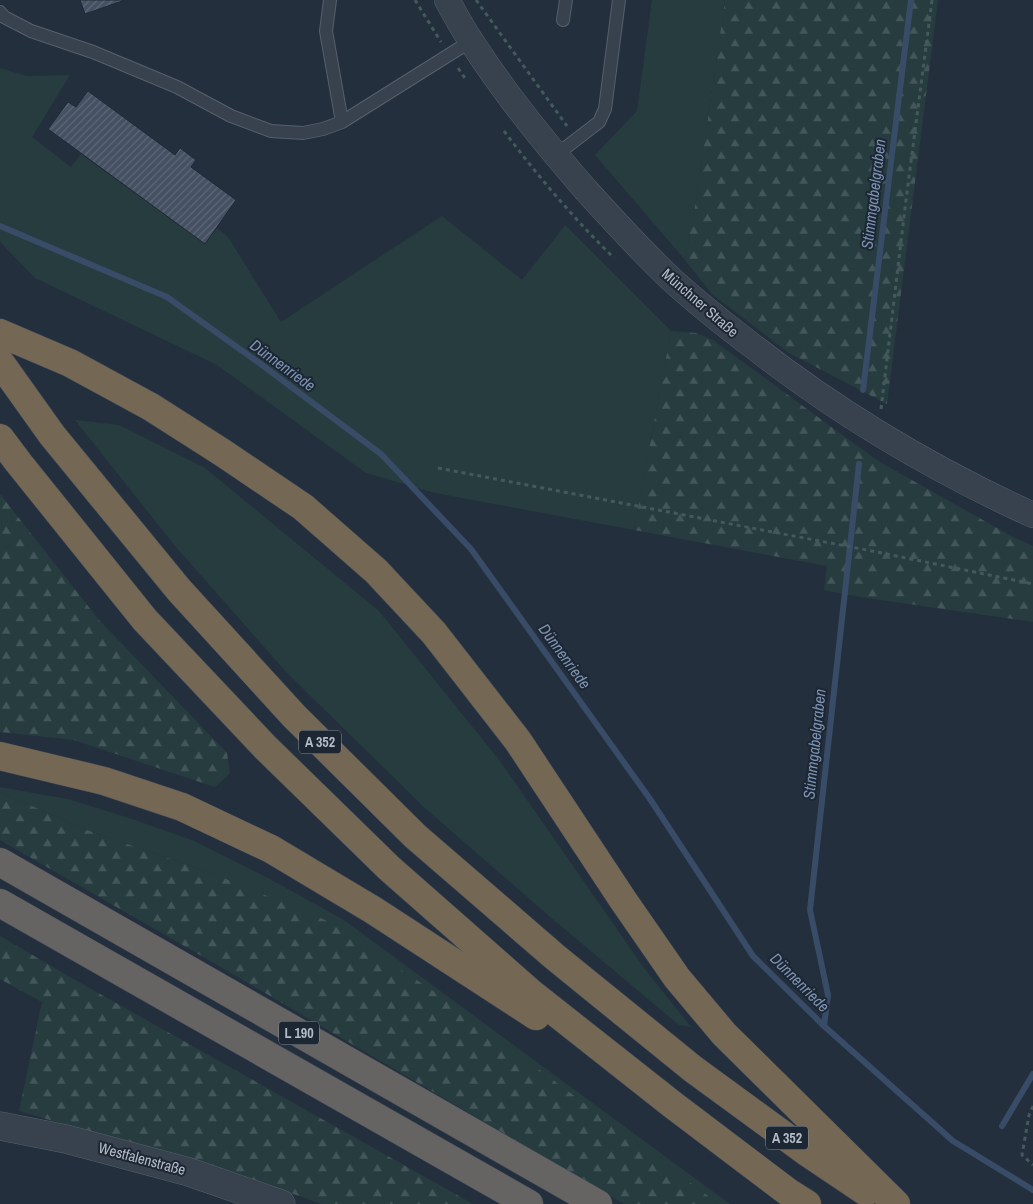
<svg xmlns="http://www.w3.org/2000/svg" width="1033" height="1204" font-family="'Archivo Narrow',sans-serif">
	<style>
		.green { fill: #263c3f }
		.forest { fill: url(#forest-firs) }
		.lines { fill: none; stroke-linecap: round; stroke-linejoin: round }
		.stream { stroke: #394c67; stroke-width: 6 }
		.building { fill: url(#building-hatch); stroke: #1f2835 }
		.service-casing { stroke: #565f6c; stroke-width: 14 }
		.minor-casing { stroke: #565f6c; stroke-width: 26 }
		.tertiary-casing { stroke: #565f6c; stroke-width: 29 }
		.trunk-casing { stroke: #434c59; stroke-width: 29 }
		.motorway-casing { stroke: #434c59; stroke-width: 29 }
		.path { stroke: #44595c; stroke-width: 3; stroke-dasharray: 4 4; stroke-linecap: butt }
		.service { stroke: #38414e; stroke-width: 12 }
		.minor { stroke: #38414e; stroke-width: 25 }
		.tertiary { stroke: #38414e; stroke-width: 28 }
		.trunk { stroke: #656462; stroke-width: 28 }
		.motorway { stroke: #746855; stroke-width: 28 }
		.labels { text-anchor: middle; stroke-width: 4; stroke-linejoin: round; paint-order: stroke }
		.shield { fill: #1d2633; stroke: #878f9c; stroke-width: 1 }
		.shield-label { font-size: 14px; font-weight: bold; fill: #b4bcc9 }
		.street-label { font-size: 15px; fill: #b4bcc9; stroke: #1d2633 }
		.water-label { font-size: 16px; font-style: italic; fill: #7c92b1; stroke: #1d2633 }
	</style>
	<defs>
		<pattern id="forest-firs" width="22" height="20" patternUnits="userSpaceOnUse" patternTransform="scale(1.25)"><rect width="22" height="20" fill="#263c3f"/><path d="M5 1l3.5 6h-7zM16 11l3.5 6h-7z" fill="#435659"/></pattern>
		<pattern id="building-hatch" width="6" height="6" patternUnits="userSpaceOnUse" patternTransform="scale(1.25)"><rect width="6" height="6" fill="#455162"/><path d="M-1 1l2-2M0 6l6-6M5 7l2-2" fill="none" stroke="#5d6877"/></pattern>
	</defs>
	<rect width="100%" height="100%" fill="#242f3e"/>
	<!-- green -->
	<path class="green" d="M652,0h73l-28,195 -12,65 -90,-105 42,-44z
		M0,68l27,8 43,-1 -38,62 39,30 10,-13 124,90 12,-16 11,9 53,85 161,-106 80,64 34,-43 9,-12 106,106 -37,199 -199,-37 -69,-20 -149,-108 -182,-87 -35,-36z
		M75,420l44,5 86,43 174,143 121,150 144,207 47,59 -12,-2 -130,-109 -123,-107 -139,-136 -112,-127z
		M0,787l68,12 61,19 63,22 76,38 76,42 386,284h-11l-154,-114 -351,-216 -130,-45 -84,-37z"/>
	<!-- forest -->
	<path class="forest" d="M725,0h213l-51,404 -98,-51 -77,-59 -27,-34 12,-65z
		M671,331l25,2 17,7 165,121 135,76 20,9v76l-166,-24 -43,-8 3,-24 -193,-36z
		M0,494l99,126 128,133 3,20 -15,14 -141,-47 -74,-8z
		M0,792l84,37 130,45 111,46 113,74 281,210h-95l-405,-238 -219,-126z
		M0,936l70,41 403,227h-151l-86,-30 -217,-63 23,-109 -42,-23z"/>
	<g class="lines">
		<!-- stream -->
		<path class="stream" d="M0,226l167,71 95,68 119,89 90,95 179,250 103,157 71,70 129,115 80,49
			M863,390l48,-390
			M824,1026l4,-31 -18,-85 49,-446
			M1002,1126l31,-52"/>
	</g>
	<!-- building -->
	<path class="building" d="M80,0h45l-40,14z
		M88,91l87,64 5,-7 16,12 -5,7 45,33 -31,44 -157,-115 20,-27 8,5z"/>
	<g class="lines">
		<defs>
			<path id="service" d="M330,0l-4,31 16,91
				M0,12l4,5 27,14 62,21 84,35 54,29 40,15 32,2 20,-4 19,-7 129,-81
				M563,20l3,-20
				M556,155l43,-33 6,-13 14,-109"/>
			<path id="minor" d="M447,0c8,14 15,28 24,41 34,53 73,101 114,148 28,31 55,61 86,90 26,24 54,46 83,68 86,67 180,123 279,168"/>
			<path id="tertiary" d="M0,1126l66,13 123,33 92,32"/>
			<path id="trunk" d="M0,862l598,342
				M0,903l529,301"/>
			<path id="motorway" d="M0,333l70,30 81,44 72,46 80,54 73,64 58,62 84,108 105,159 54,78 47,56 172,170
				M0,362l52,73 127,155 115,126 121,120 140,121 138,112 115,84 58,39
				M0,438l18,24 127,158 120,127 124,121 142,125 142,112 115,87 19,12
				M0,756l104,25 78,26 89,42 102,61 163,106"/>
		</defs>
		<!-- service casing -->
		<use href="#service" class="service-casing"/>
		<!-- minor casing -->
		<use href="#minor" class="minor-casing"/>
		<!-- tertiary casing -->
		<use href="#tertiary" class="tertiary-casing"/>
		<!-- trunk casing -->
		<use href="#trunk" class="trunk-casing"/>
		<!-- motorway casing -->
		<use href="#motorway" class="motorway-casing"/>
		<!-- path -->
		<path class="path" d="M415,0l26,42
			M476,0l91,126
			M458,68l9,13
			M504,131c33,44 70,88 110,127
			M881,409l25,-209 26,-200
			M438,468l434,83 161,33
			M1033,1106l-4,9 -7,40 11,10"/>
		<!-- service -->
		<use href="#service" class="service"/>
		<!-- minor -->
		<use href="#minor" class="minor"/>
		<!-- tertiary -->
		<use href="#tertiary" class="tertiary"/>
		<!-- trunk -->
		<use href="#trunk" class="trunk"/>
		<!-- motorway -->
		<use href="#motorway" class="motorway"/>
	</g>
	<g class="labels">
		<!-- shield labels -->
		<g class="shield">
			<rect x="299" y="730.5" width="42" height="23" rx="4"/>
			<rect x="279" y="1021.5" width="40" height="23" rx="4"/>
			<rect x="766" y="1126.5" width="42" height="23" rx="4"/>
		</g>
		<g class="shield-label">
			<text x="320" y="747">A 352</text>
			<text x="299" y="1038">L 190</text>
			<text x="787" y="1143">A 352</text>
		</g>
		<!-- street labels -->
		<g class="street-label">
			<text transform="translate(700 303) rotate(41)" y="5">Münchner Straße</text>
			<text transform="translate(142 1159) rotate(15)" y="5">Westfalenstraße</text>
		</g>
		<!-- water labels -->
		<g class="water-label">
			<text transform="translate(873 194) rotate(-83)" y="6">Stimmgabelgraben</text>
			<text transform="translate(283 365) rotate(36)" y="6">Dünnenriede</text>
			<text transform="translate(565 656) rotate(54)" y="6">Dünnenriede</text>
			<text transform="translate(814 744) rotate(-84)" y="6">Stimmgabelgraben</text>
			<text transform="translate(800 982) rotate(45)" y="6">Dünnenriede</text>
		</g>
	</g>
</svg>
